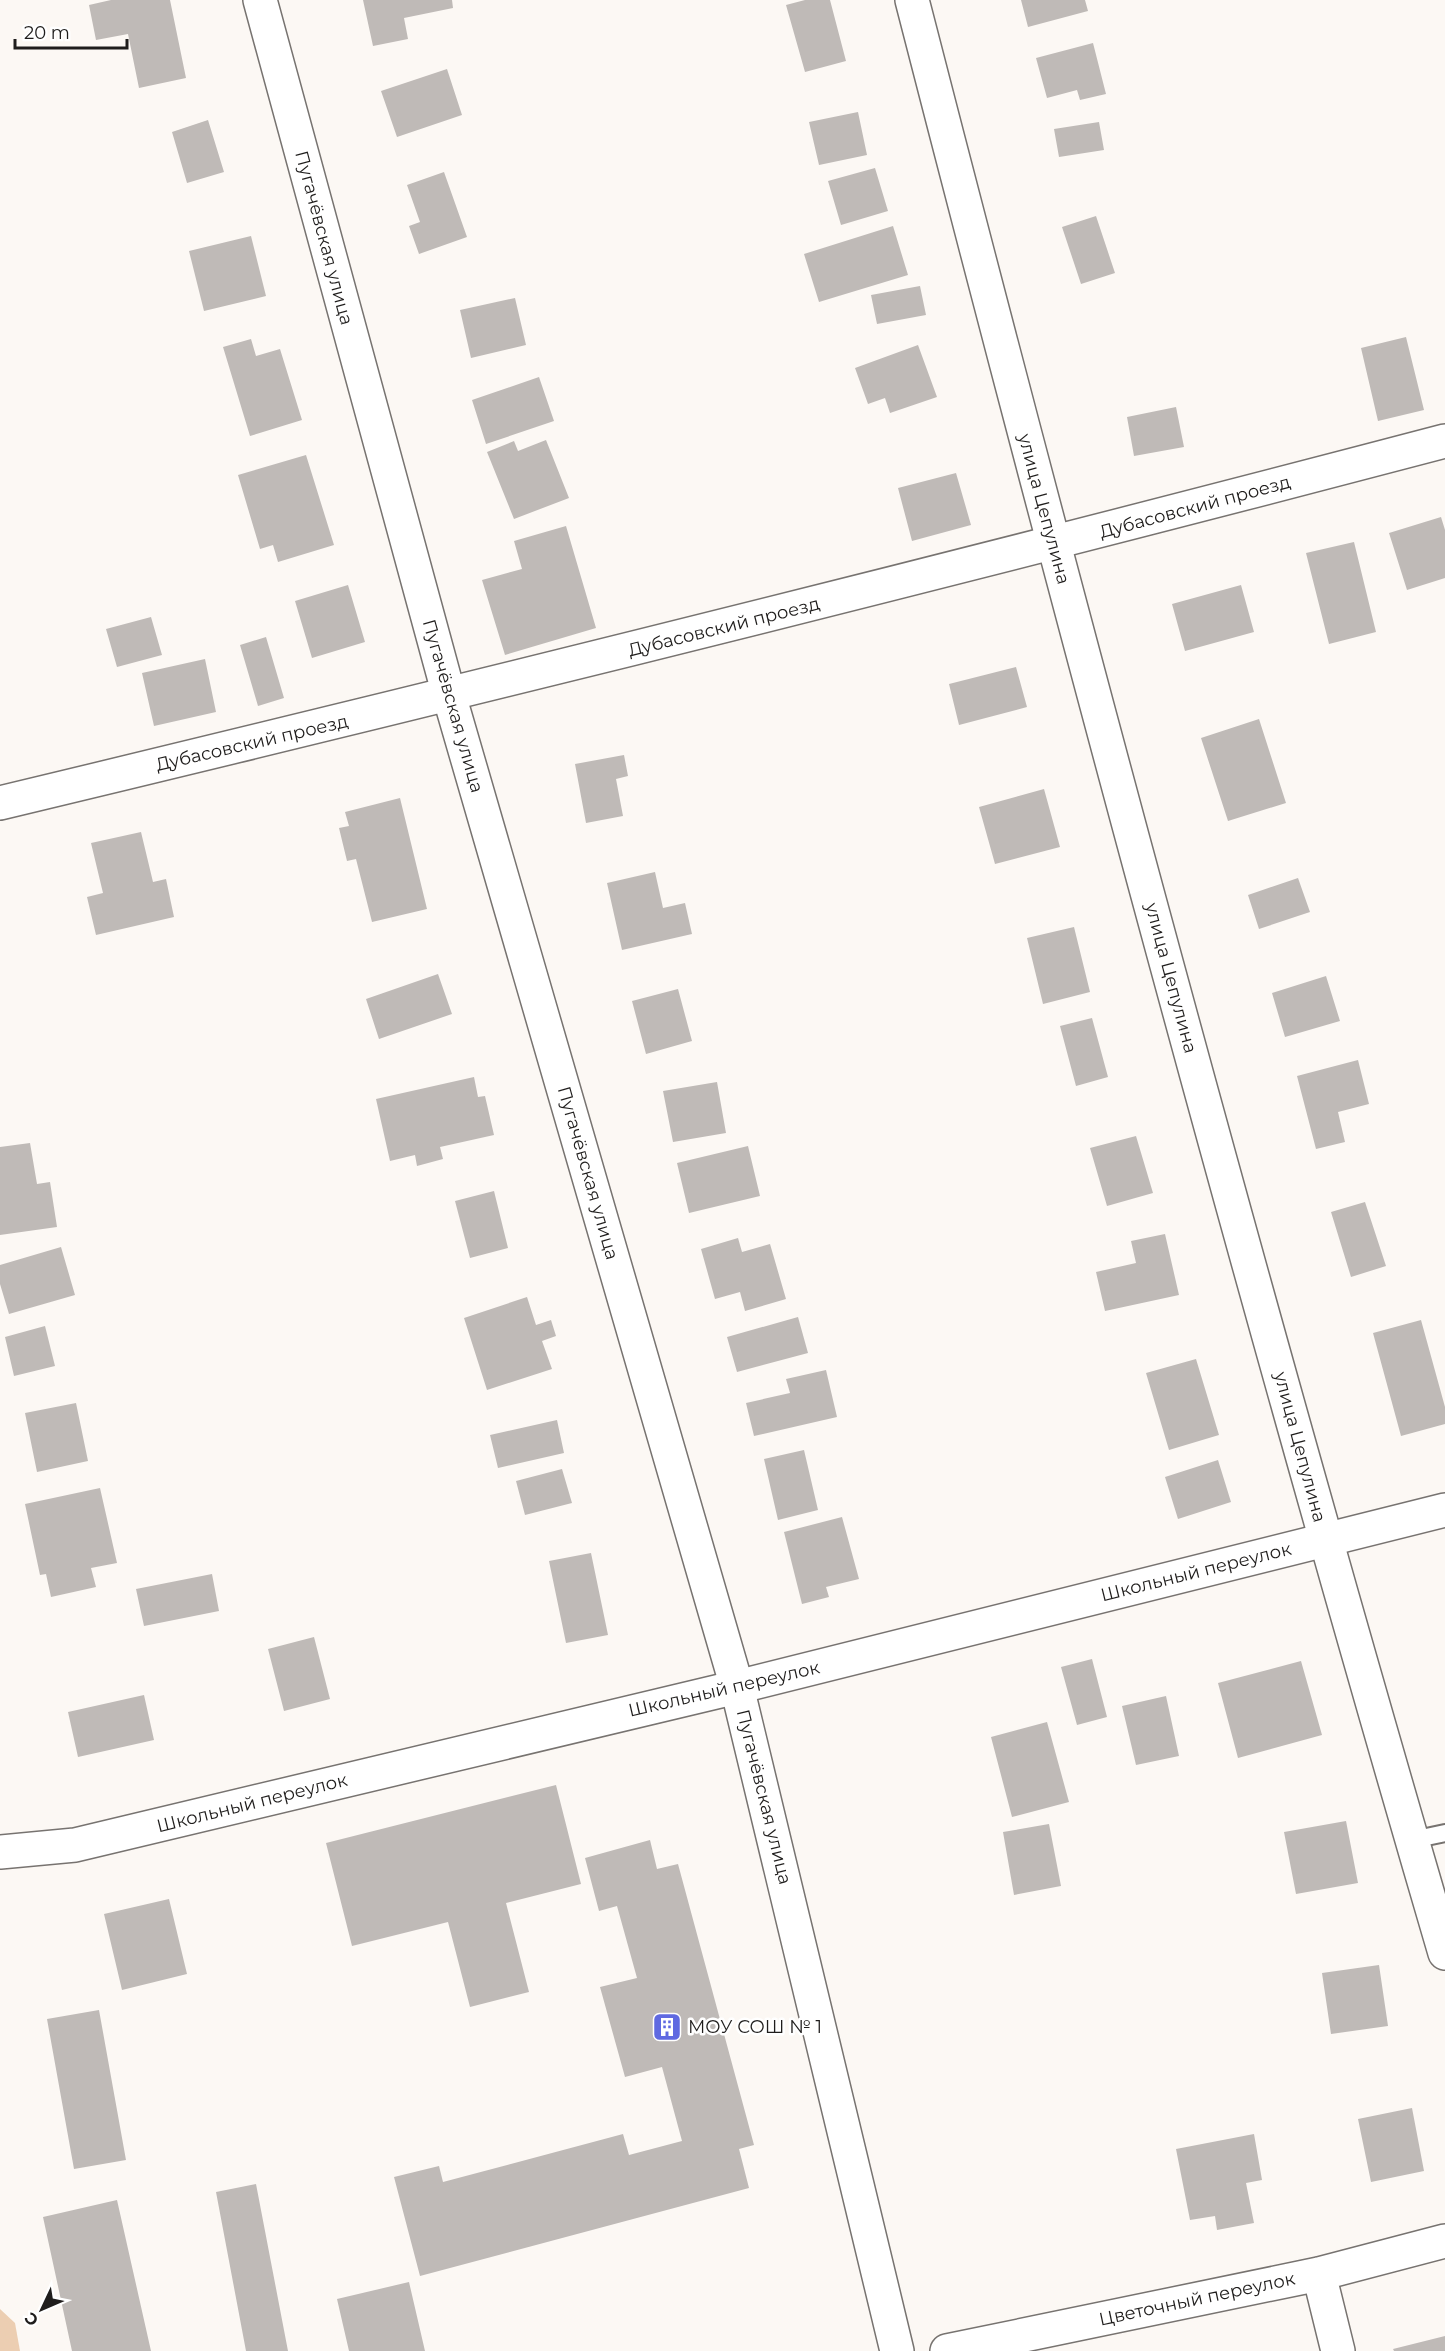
<svg xmlns="http://www.w3.org/2000/svg" width="1445" height="2351" font-family="Montserrat,sans-serif">
<rect width="100%" height="100%" fill="#fcf8f4"/>
<!-- green -->
<path fill="#ecceb2" d="M 0,2309 L 15,2323 L 20,2351 L 0,2351 Z"/>
<!-- building -->
<path fill="#bfbab7" d="M 111,0 L 170,0 L 186,78 L 139,88 L 128,34 L 96,40 L 89,5 Z
M 363,0 L 452,0 L 453,8 L 404,18 L 408,39 L 373,46 Z
M 805,0 L 830,0 L 846,61 L 805,72 L 786,5 Z
M 1021,0 L 1085,0 L 1088,11 L 1028,27 Z
M 1093,43 L 1106,94 L 1080,100 L 1077,90 L 1047,98 L 1036,58 Z
M 447,69 L 462,115 L 397,137 L 381,91 Z
M 858,112 L 867,155 L 819,165 L 809,122 Z
M 208,120 L 224,172 L 187,183 L 172,132 Z
M 1099,122 L 1104,150 L 1059,157 L 1054,129 Z
M 875,168 L 888,211 L 841,225 L 828,181 Z
M 444,172 L 467,237 L 419,254 L 409,226 L 420,222 L 407,185 Z
M 1096,216 L 1115,273 L 1081,284 L 1062,227 Z
M 893,226 L 908,275 L 819,302 L 804,254 Z
M 251,236 L 266,296 L 204,311 L 189,251 Z
M 920,286 L 926,315 L 877,324 L 871,295 Z
M 515,298 L 526,345 L 471,358 L 460,310 Z
M 1406,337 L 1424,410 L 1378,421 L 1361,348 Z
M 251,339 L 256,356 L 280,349 L 302,420 L 250,436 L 223,347 Z
M 918,345 L 937,397 L 890,413 L 885,398 L 868,404 L 855,368 Z
M 539,377 L 554,421 L 486,444 L 472,400 Z
M 1176,407 L 1184,447 L 1134,456 L 1127,417 Z
M 546,440 L 569,498 L 514,519 L 487,452 L 514,441 L 518,451 Z
M 306,455 L 334,545 L 278,562 L 273,545 L 260,549 L 238,475 Z
M 956,473 L 971,525 L 912,541 L 898,488 Z
M 1441,517 L 1445,530 L 1445,578 L 1407,590 L 1389,533 Z
M 566,526 L 596,628 L 505,655 L 482,580 L 522,569 L 514,541 Z
M 1354,542 L 1376,632 L 1329,644 L 1306,553 Z
M 348,585 L 365,642 L 312,658 L 295,601 Z
M 1241,585 L 1254,632 L 1185,651 L 1172,604 Z
M 151,617 L 162,655 L 117,667 L 106,629 Z
M 266,637 L 284,698 L 258,706 L 240,645 Z
M 205,659 L 216,712 L 154,726 L 142,673 Z
M 1016,667 L 1027,707 L 959,725 L 949,684 Z
M 1259,719 L 1286,803 L 1228,821 L 1201,738 Z
M 624,755 L 628,776 L 616,779 L 623,816 L 586,823 L 575,764 Z
M 1044,789 L 1060,847 L 995,864 L 979,807 Z
M 400,798 L 427,909 L 372,922 L 356,859 L 347,861 L 339,828 L 349,826 L 345,812 Z
M 141,832 L 153,882 L 166,879 L 174,917 L 96,935 L 87,897 L 103,893 L 91,843 Z
M 655,872 L 663,908 L 685,903 L 692,934 L 622,950 L 607,883 Z
M 1298,878 L 1310,912 L 1259,929 L 1248,895 Z
M 1074,927 L 1090,992 L 1043,1004 L 1027,938 Z
M 438,974 L 452,1014 L 379,1039 L 366,999 Z
M 1326,976 L 1340,1021 L 1285,1037 L 1272,993 Z
M 678,989 L 692,1041 L 646,1054 L 632,1001 Z
M 1092,1018 L 1108,1077 L 1076,1086 L 1060,1026 Z
M 1358,1060 L 1369,1104 L 1338,1112 L 1345,1142 L 1316,1149 L 1297,1076 Z
M 474,1077 L 478,1097 L 485,1096 L 494,1135 L 440,1147 L 443,1159 L 417,1166 L 415,1155 L 390,1161 L 376,1099 Z
M 717,1082 L 726,1133 L 673,1142 L 663,1091 Z
M 1136,1136 L 1153,1193 L 1107,1206 L 1090,1148 Z
M 30,1143 L 37,1184 L 50,1182 L 57,1227 L 0,1235 L 0,1147 Z
M 748,1146 L 760,1196 L 689,1213 L 677,1163 Z
M 494,1191 L 508,1248 L 470,1258 L 455,1201 Z
M 1365,1202 L 1386,1266 L 1351,1277 L 1331,1212 Z
M 1165,1234 L 1179,1295 L 1105,1311 L 1096,1272 L 1136,1263 L 1131,1241 Z
M 738,1238 L 742,1252 L 770,1244 L 786,1299 L 745,1311 L 740,1292 L 715,1299 L 701,1249 Z
M 61,1247 L 75,1295 L 9,1314 L 0,1284 L 0,1265 Z
M 527,1297 L 536,1325 L 551,1320 L 556,1336 L 542,1341 L 552,1369 L 487,1390 L 464,1318 Z
M 798,1317 L 808,1353 L 737,1372 L 727,1337 Z
M 1421,1320 L 1445,1407 L 1445,1424 L 1401,1436 L 1373,1333 Z
M 45,1326 L 55,1366 L 14,1376 L 5,1337 Z
M 1196,1359 L 1219,1435 L 1169,1450 L 1146,1373 Z
M 826,1370 L 837,1417 L 754,1436 L 746,1403 L 790,1393 L 786,1379 Z
M 76,1403 L 88,1461 L 37,1472 L 25,1413 Z
M 557,1420 L 564,1453 L 498,1468 L 490,1435 Z
M 804,1450 L 818,1510 L 778,1520 L 764,1459 Z
M 1218,1460 L 1231,1502 L 1178,1519 L 1165,1477 Z
M 562,1469 L 572,1503 L 525,1515 L 516,1481 Z
M 100,1488 L 117,1563 L 91,1568 L 96,1587 L 51,1597 L 46,1574 L 40,1575 L 25,1504 Z
M 842,1517 L 859,1579 L 826,1587 L 829,1597 L 802,1604 L 784,1532 Z
M 591,1553 L 608,1635 L 566,1643 L 549,1561 Z
M 212,1574 L 219,1611 L 144,1626 L 136,1589 Z
M 314,1637 L 330,1699 L 284,1711 L 268,1649 Z
M 1092,1659 L 1107,1717 L 1077,1725 L 1061,1667 Z
M 1301,1661 L 1322,1735 L 1238,1758 L 1218,1683 Z
M 144,1695 L 154,1740 L 78,1757 L 68,1712 Z
M 1166,1696 L 1179,1756 L 1136,1765 L 1122,1706 Z
M 1047,1722 L 1069,1802 L 1012,1817 L 991,1737 Z
M 556,1785 L 581,1884 L 506,1903 L 529,1992 L 470,2007 L 448,1922 L 352,1946 L 326,1843 Z
M 1346,1821 L 1358,1883 L 1296,1894 L 1284,1832 Z
M 1049,1824 L 1061,1886 L 1014,1895 L 1003,1832 Z
M 650,1840 L 657,1869 L 678,1864 L 754,2145 L 739,2149 L 749,2188 L 420,2276 L 394,2177 L 439,2166 L 443,2182 L 623,2134 L 629,2155 L 682,2141 L 662,2067 L 625,2077 L 600,1987 L 637,1978 L 617,1906 L 599,1911 L 585,1858 Z
M 169,1899 L 187,1974 L 122,1990 L 104,1914 Z
M 1379,1965 L 1388,2026 L 1331,2034 L 1322,1973 Z
M 99,2010 L 126,2160 L 74,2169 L 47,2019 Z
M 1412,2108 L 1424,2171 L 1371,2182 L 1358,2119 Z
M 1254,2134 L 1262,2180 L 1246,2183 L 1254,2223 L 1217,2230 L 1215,2216 L 1190,2220 L 1176,2149 Z
M 256,2184 L 288,2351 L 246,2351 L 216,2192 Z
M 117,2200 L 151,2351 L 72,2351 L 43,2217 Z
M 409,2282 L 425,2351 L 349,2351 L 337,2299 Z
M 1445,2336 L 1445,2351 L 1394,2351 L 1393,2349 Z"/>
<g fill="none" stroke-linecap="round" stroke-linejoin="round">
<!-- lane casing -->
<g stroke="#777370" stroke-width="20">
<path id="lane" d="M 1412,1840 L 1445,1833"/>
</g>
<!-- street casing -->
<g stroke="#777370" stroke-width="36">
<path id="street" d="M 260,0 L 449,695 L 737,1687 L 897,2351
M 912,0 C 1080,653 1255,1305 1445,1953
M 1319,2274 L 1338,2351
M 947,2351 L 1319,2274 L 1445,2241"/>
</g>
<!-- primary casing -->
<g stroke="#777370" stroke-width="36">
<path id="primary" d="M 0,803 C 483,687 965,567 1445,441
M 0,1852 L 75,1845 L 737,1687 L 1445,1510"/>
</g>
<!-- lane -->
<use href="#lane" stroke="#fff" stroke-width="16"/>
<!-- street -->
<use href="#street" stroke="#fff" stroke-width="33"/>
<!-- primary -->
<use href="#primary" stroke="#fff" stroke-width="33"/>
</g>
<!-- icons -->
<defs>
<g id="building-square" transform="scale(1.5)"><rect x="-9" y="-9" width="18" height="18" rx="4" fill="#5f69e1" stroke="#fff"/><path d="M-4-6H4V6H1V3H-1V6H-4ZM-2.5-4.3h1.7v1.8h-1.7ZM.8-4.3h1.7v1.8H.8ZM-2.5-1h1.7V.8h-1.7ZM.8-1h1.7V.8H.8Z" fill="#fff"/></g>
</defs>
<g fill-rule="evenodd">
<use href="#building-square" x="667" y="2027"/>
</g>
<g text-anchor="middle" stroke-width="5" stroke-linejoin="round" paint-order="stroke">
<!-- street labels -->
<g font-size="18" fill="#1f1d1c" stroke="#fff">
<text transform="translate(324 238) rotate(75)" y="6">Пугачёвская улица</text>
<text transform="translate(1195 507) rotate(-15)" y="6">Дубасовский проезд</text>
<text transform="translate(1044 509) rotate(75)" y="6">улица Цепулина</text>
<text transform="translate(724 627) rotate(-14)" y="6">Дубасовский проезд</text>
<text transform="translate(453 706) rotate(74)" y="6">Пугачёвская улица</text>
<text transform="translate(252 743) rotate(-13)" y="6">Дубасовский проезд</text>
<text transform="translate(1171 978) rotate(75)" y="6">улица Цепулина</text>
<text transform="translate(588 1173) rotate(74)" y="6">Пугачёвская улица</text>
<text transform="translate(1300 1447) rotate(75)" y="6">улица Цепулина</text>
<text transform="translate(1196 1572) rotate(-14)" y="6">Школьный переулок</text>
<text transform="translate(724 1689) rotate(-13)" y="6">Школьный переулок</text>
<text transform="translate(764 1797) rotate(76)" y="6">Пугачёвская улица</text>
<text transform="translate(252 1803) rotate(-14)" y="6">Школьный переулок</text>
<text transform="translate(1197 2299) rotate(-12)" y="6">Цветочный переулок</text>
</g>
<!-- poi labels -->
<g font-size="18" fill="#1f1d1c" stroke="#fff" text-anchor="start">
<text x="688" y="2033">МОУ СОШ № 1</text>
</g>
</g>
<!-- north arrow -->
<g transform="translate(42 2309) rotate(226)" stroke="#ffffff" stroke-width="4.5" paint-order="stroke">
<path d="M0-4.5L10 22L0 15L-10 22Z" fill="#1f1d1c"/>
<text y="-9" font-size="16" font-weight="bold" text-anchor="middle" fill="#1f1d1c">С</text>
</g>
<!-- scale -->
<path d="M15 39v9h112v-9" fill="none" stroke="#1f1d1c" stroke-width="3"/>
<text x="24" y="39" font-size="18" fill="#1f1d1c" stroke="#ffffff" stroke-width="4.5" paint-order="stroke">20 m</text>
</svg>
